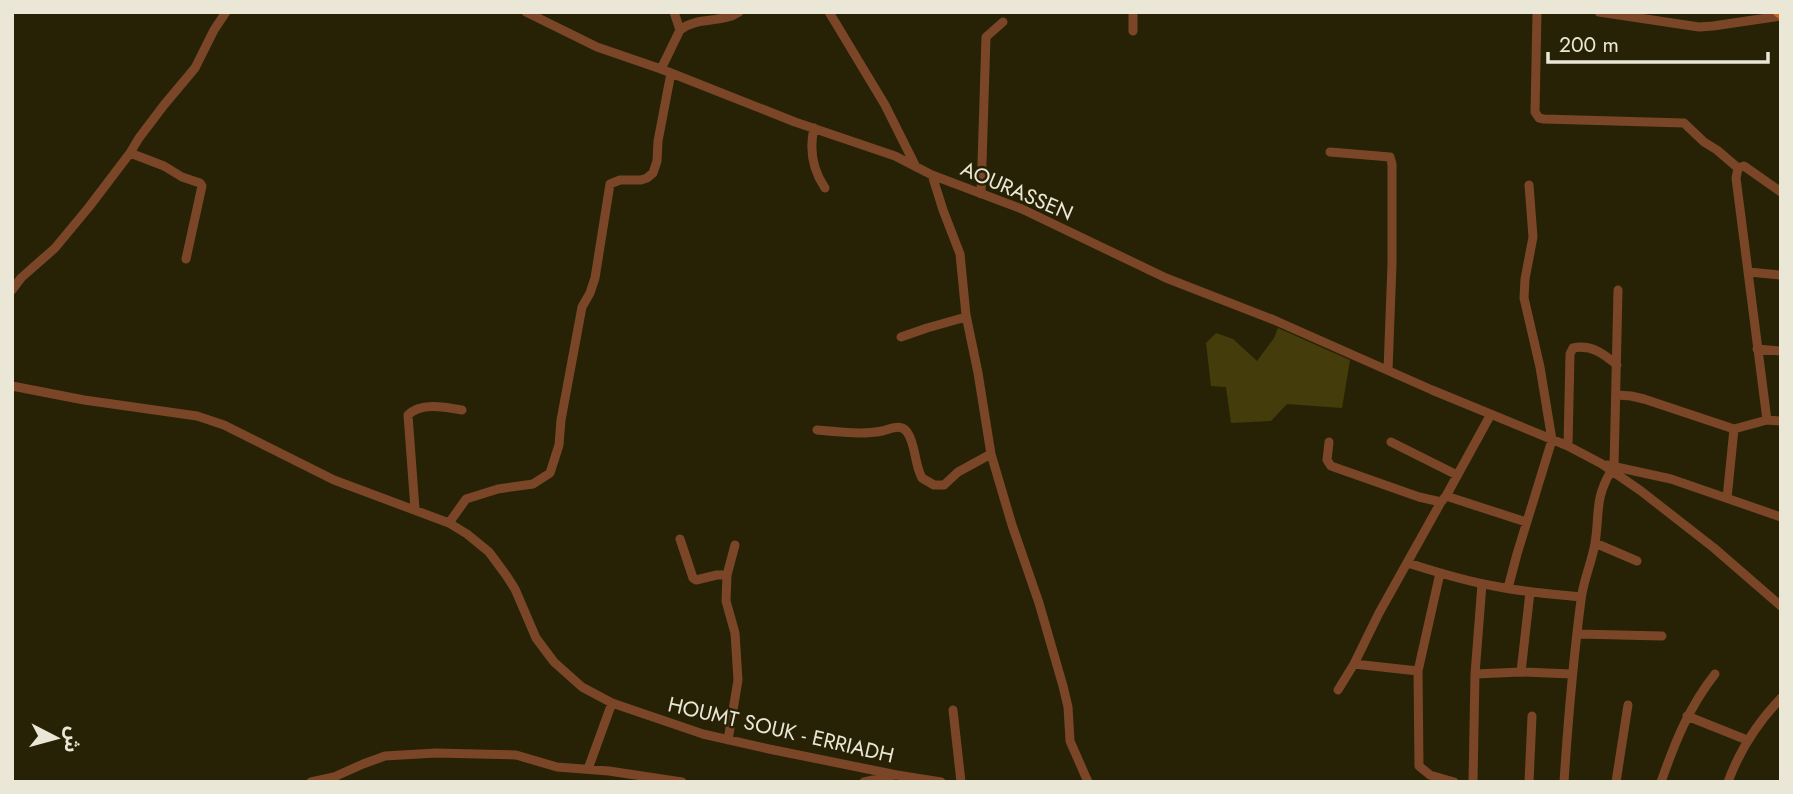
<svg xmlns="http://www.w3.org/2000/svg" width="1793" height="794" font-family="Jost,'Noto Sans Arabic',sans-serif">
<rect width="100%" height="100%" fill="#272205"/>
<!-- green -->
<path fill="#453c0c" d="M 1278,328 L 1350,360 L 1342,408 L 1287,404 L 1271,421 L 1231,423 L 1226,387 L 1211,386 L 1206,343 L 1216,333 L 1233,339 L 1257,361 L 1274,338 Z"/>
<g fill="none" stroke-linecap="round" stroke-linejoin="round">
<!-- minor -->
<path stroke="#7a4627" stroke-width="9" d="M 526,12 L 597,47 L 661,69 L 795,122 L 895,156 L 932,175 L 1022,209 L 1166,278 L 1274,320 L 1432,390 L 1568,446 L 1602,464 L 1641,491 L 1714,548 L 1781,606
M 674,12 L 680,30
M 829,12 L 885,105 L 916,167
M 1133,12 L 1133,31
M 1537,12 L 1535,112 L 1539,118 L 1544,119 L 1684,123 L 1704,142 L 1717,150 L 1738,168 L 1744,166 L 1781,192
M 1599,12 L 1699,27 L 1713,26 L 1781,16
M 661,69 L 680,30 C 697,16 722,24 739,12
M 814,128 C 809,150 812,169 825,188
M 1330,152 L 1390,157 L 1392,164 L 1392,264 L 1388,370
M 130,153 L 164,166 L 182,177 L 200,183 L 202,186 L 186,259
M 1738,168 L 1736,178 L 1767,420
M 932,175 L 943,210 L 960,254 L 966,315 L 978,373 L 991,454 L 1012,525 L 1039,603 L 1063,686 L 1068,707 L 1070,741 L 1088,782
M 981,194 L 986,37 L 1003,22
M 1749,272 L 1781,275
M 12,290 L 21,278 L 55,248 L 89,207 L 130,153 L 139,138 L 164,105 L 195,68 L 214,30 L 226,12
M 901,337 L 927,328 L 966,317
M 1757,349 L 1781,351
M 12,386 L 84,400 L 197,416 L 224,425 L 334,480 L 449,523 L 467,534 L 489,552 L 506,575 L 515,589 L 536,638 L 554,662 L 582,687 L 612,703 L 703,734 L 769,749 L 897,775 L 941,782
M 1617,395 L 1631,396 L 1644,399 L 1734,429 L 1767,420 L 1781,421
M 817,430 C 838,432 862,435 882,431 C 891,429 901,423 907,432 C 916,444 914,464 922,478 L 934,485 L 944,485 L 958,472 L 991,454
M 1329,442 L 1327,460 L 1331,466 L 1419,497 L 1441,502
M 1391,442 L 1457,475
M 1568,446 L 1570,354 L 1573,348 C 1591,344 1604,354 1617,365
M 1607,465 L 1671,479 L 1781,517
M 1614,467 L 1618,290
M 1446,496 L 1526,522
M 1727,498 L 1734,429
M 415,509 L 408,415 C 421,402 445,407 462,410
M 449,523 L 466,499 L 498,489 L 533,484 L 550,473 L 559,445 L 561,420 L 582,307 L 590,293 L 595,278 L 610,184 L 620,180 L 641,180 L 647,178 L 653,173 L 657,161 L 658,141 L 671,73
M 680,539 L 693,578 L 696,580 L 717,575 L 727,575
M 1595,543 L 1637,561
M 1408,563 C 1436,572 1465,581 1494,586 C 1523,592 1552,594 1581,597
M 1440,573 L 1418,671 L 1419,766 L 1430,775 L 1454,782
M 1508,588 L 1517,554 L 1552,440 L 1540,367 L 1524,298 L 1525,279 L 1533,237 L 1529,185
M 1578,634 L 1662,636
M 1354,664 L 1418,671
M 1521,672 L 1530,592
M 1475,674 L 1521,672 L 1572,674
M 1338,690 L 1354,664 L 1379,613 L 1441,502 L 1446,496 L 1491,414
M 953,710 L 961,782
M 1687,716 L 1747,740
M 728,740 L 738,680 L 735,633 L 726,601 L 727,575 L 735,545
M 588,769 L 612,703
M 311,782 L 334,777 L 363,764 L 385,756 L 436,753 L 516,755 L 557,767 L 609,771 L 682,782
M 864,782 L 892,776
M 1473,782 L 1475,674 L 1482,584
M 1529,782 L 1532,716
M 1564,782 C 1568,721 1573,661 1581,600 C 1583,581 1592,562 1595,543 C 1600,513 1594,500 1611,471
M 1616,782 L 1628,705
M 1661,782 C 1675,742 1689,707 1715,674
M 1728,782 C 1740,749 1757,723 1781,698"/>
<!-- major -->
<path stroke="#d16615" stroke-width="10" d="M 1778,12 L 1781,14"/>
</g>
<g text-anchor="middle" stroke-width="5" stroke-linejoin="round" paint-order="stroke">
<!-- street labels -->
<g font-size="21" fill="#eae7d6" stroke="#272205">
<text transform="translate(1017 191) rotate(23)" y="7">AOURASSEN</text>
<text transform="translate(781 730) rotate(13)" y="7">HOUMT SOUK - ERRIADH</text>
</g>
</g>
<!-- border -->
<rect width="1793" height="794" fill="none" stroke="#eae7d6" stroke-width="28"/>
<!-- north arrow -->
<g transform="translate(56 738) rotate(96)" stroke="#272205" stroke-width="5" paint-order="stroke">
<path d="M0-5L12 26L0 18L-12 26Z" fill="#eae7d6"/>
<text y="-10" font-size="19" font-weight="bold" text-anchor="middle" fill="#eae7d6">ش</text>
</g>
<!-- scale -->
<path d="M1548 52v10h220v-10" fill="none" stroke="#eae7d6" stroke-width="3.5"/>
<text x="1559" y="52" font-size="21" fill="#eae7d6" stroke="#272205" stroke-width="5" paint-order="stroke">200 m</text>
</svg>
